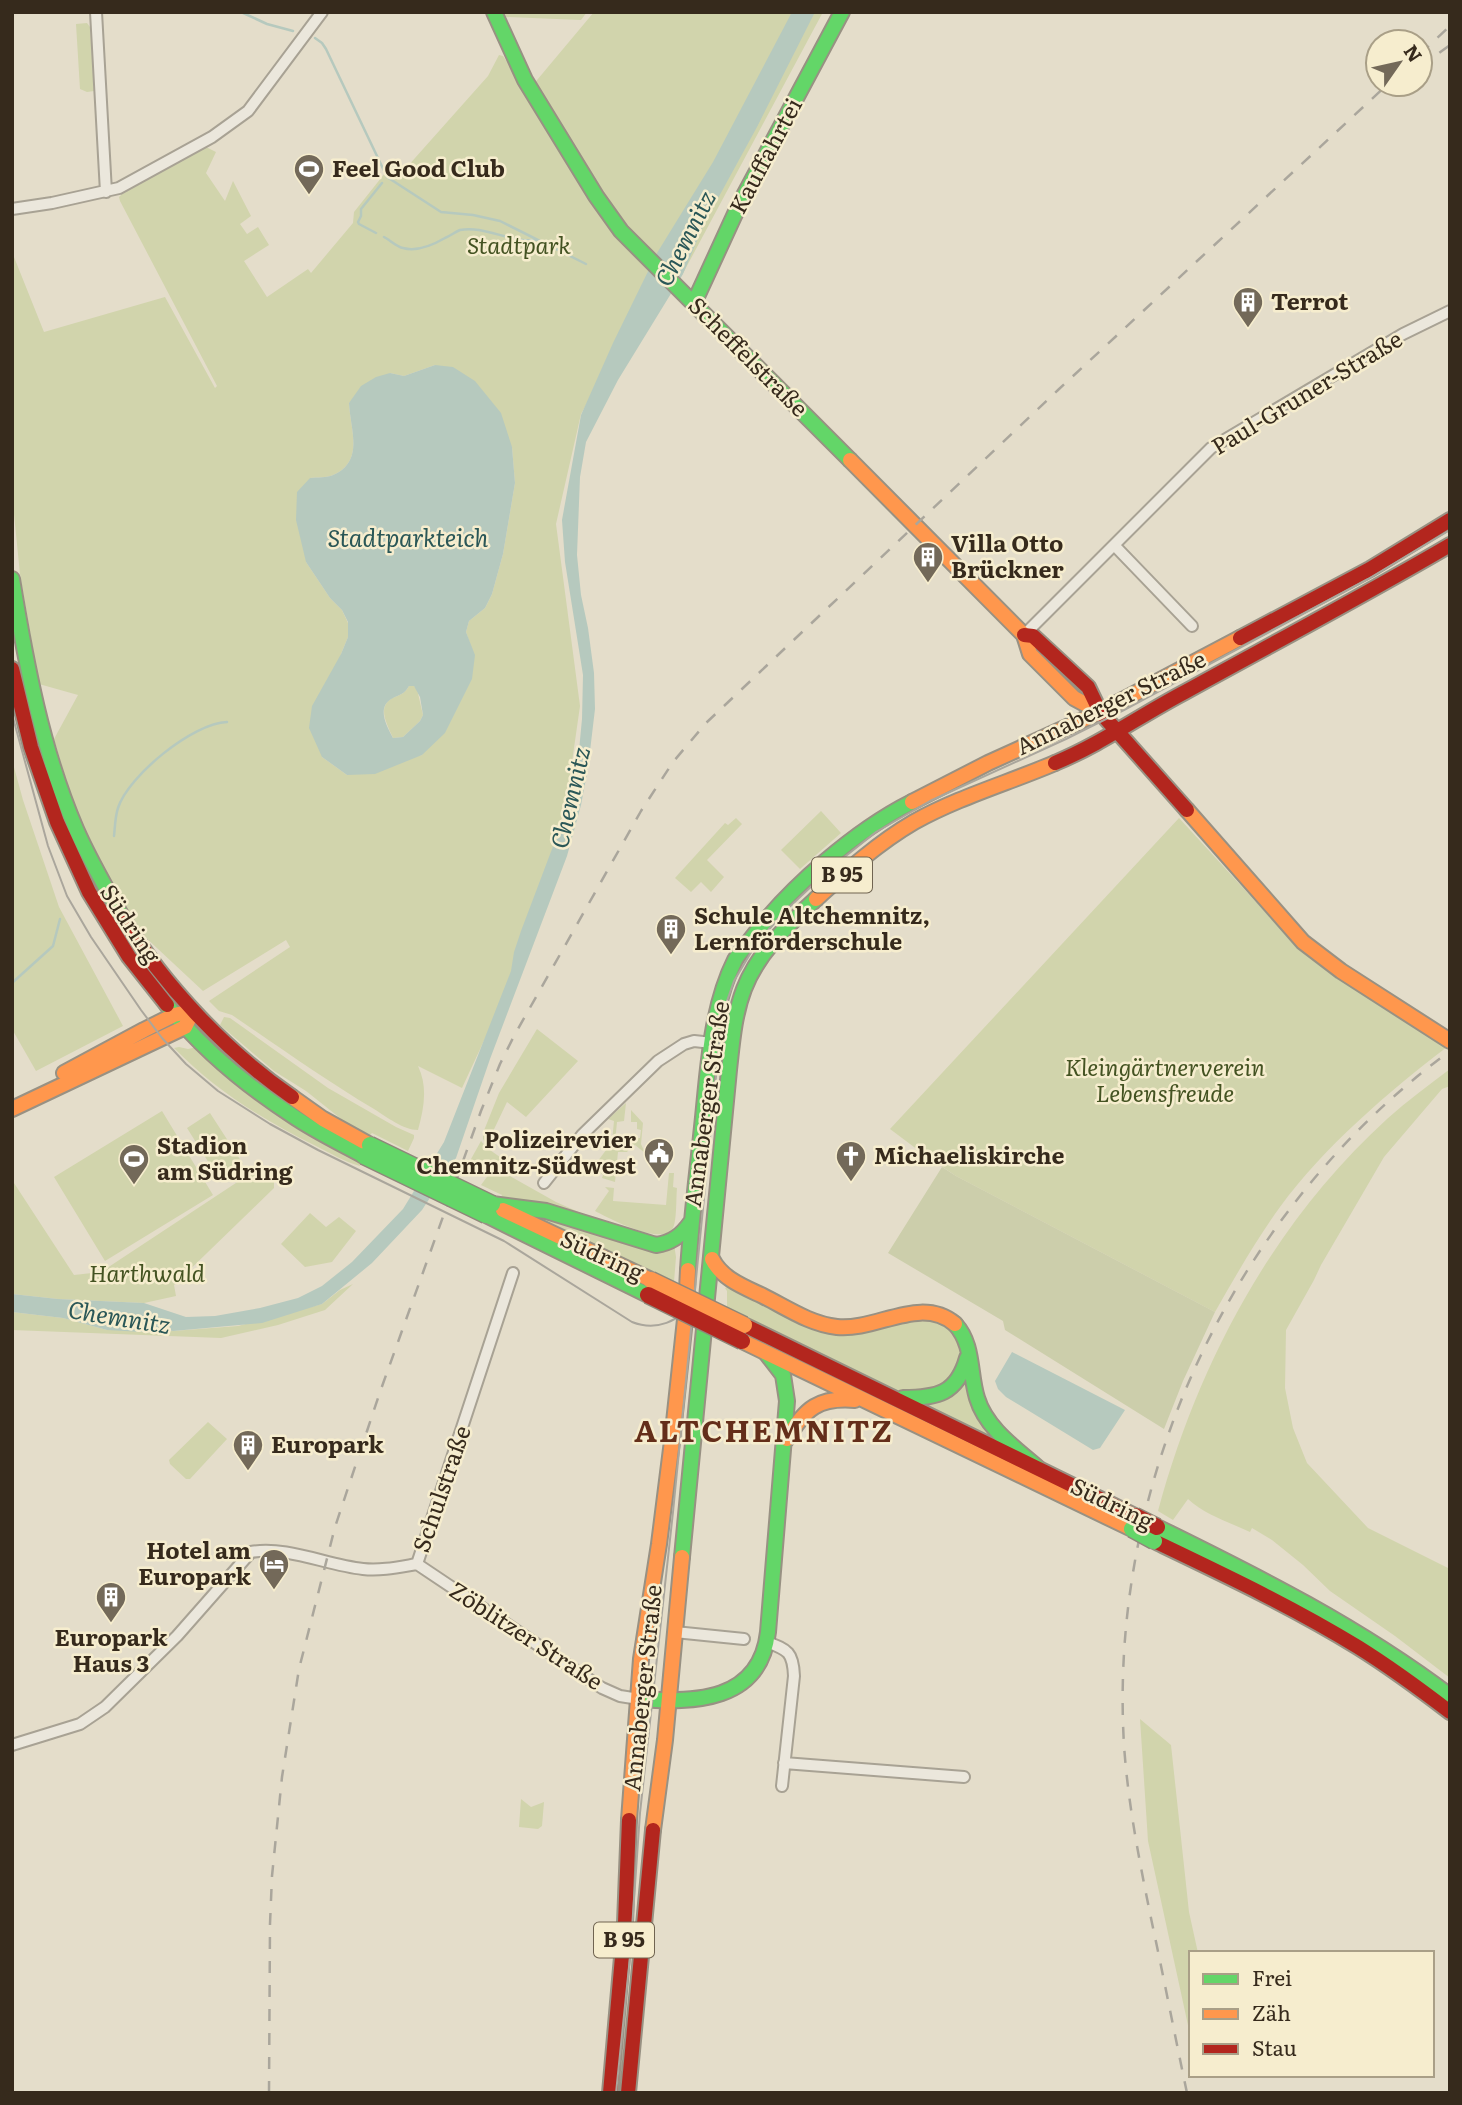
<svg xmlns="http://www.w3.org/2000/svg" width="1462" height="2105" font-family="Literata,serif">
<rect width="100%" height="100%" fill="#e4ddca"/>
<!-- green -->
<path fill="#d1d4ac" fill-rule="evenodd" d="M 504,12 L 587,12 L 581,20 L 506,17 Z
M 594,12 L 823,12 L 681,277 L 657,277 L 581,414 L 556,524 L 580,706 L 566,804 L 515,974 L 462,1088 L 418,1066 C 428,1087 424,1108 418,1130 C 403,1130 387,1117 374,1109 C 325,1080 279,1047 232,1015 L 219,1011 L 209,1001 L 290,947 L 286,940 L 203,991 L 143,935 L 114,890 L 74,806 L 54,739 L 78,695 L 39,684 L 20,574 L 12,494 L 12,252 L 44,332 L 165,297 L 215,388 L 217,386 L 120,201 L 119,197 L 122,194 L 198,150 L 206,147 L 216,152 L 206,173 L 225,201 L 233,181 L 251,216 L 240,224 L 247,234 L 258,227 L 269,245 L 244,261 L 267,297 L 308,269 L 311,273 L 353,223 L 354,212 L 389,168 L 399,176 L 488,76 L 499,55 L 503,56 L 527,92 ZM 435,365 L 512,447 L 515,483 L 503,554 L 492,594 L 485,608 L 469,621 L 466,632 L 474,655 L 422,755 L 347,775 L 322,757 L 341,654 L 348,637 L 348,623 L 342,610 L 330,598 L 306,562 L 310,478 C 317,477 327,478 333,475 C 365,461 350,429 349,403 L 390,373 L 404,376 Z
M 87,23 L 90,27 L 94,91 L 87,92 L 80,89 L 76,24 Z
M 409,686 L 414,686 L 417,689 L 423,715 L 420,721 L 403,737 L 393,738 C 386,722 376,705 395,697 C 402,694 405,693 409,686 Z
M 12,760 L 23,800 L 59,907 L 123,1026 L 36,1071 L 12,1029 Z
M 821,811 L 841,833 L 800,869 L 781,850 Z
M 736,818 L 742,824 L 707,860 L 724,877 L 711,892 L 701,882 L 691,892 L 675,878 L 725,823 L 728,825 Z
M 1179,818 L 1298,948 L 1447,1047 C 1388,1092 1324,1147 1280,1207 C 1256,1240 1235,1277 1215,1312 L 956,1176 L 926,1156 L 890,1129 Z
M 224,1017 L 230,1018 L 328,1088 L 396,1127 L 414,1135 L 414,1138 L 408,1151 L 372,1133 L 370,1135 L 345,1122 L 306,1091 L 274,1071 L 220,1025 Z
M 537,1029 L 578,1061 L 526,1117 L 507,1102 L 487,1144 L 483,1139 L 483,1133 L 499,1093 Z
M 179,1047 L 188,1049 L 197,1047 L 362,1160 L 360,1166 C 345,1162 330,1153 316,1146 C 263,1120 215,1090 174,1048 Z
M 1450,1069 L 1450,1086 L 1442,1089 L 1384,1157 L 1321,1265 L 1314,1280 L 1286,1330 L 1285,1388 L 1293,1428 L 1307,1463 L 1368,1528 L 1450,1569 L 1450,1678 L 1395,1636 L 1330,1591 L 1303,1565 L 1272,1540 L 1252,1528 L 1250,1532 C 1229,1522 1205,1515 1188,1499 L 1173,1520 L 1158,1511 C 1198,1363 1273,1223 1387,1119 C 1407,1101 1429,1085 1450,1069 Z
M 626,1103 L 624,1121 L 617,1122 L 615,1142 L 635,1143 L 636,1138 L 640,1138 L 641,1130 L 637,1129 L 637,1122 L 631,1122 L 631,1110 L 643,1123 L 641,1144 L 645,1153 L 635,1145 L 631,1147 L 627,1152 L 618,1152 L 615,1182 L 602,1178 L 603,1175 L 599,1172 L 596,1175 L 589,1173 L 612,1142 L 614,1121 L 608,1119 Z
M 162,1111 L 213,1195 L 105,1261 L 54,1177 Z
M 210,1113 L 243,1164 L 219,1179 L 187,1128 Z
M 481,1141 L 487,1148 L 527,1176 L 497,1164 L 490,1165 L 479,1172 L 466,1168 Z
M 492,1170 L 499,1170 L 556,1202 L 606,1224 L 501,1198 L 502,1195 L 481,1185 Z
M 261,1172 L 274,1177 L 274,1188 L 174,1285 L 176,1296 L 144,1303 L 58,1299 L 12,1294 L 12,1184 L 14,1183 L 74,1275 L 101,1272 L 245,1177 Z
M 669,1173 L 674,1173 L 673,1187 L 677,1188 C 676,1198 677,1220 673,1228 C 662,1247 609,1218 595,1211 L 609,1191 L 605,1187 L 614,1188 L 613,1201 L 666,1205 Z
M 310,1213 L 326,1227 L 339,1217 L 356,1231 L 332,1262 L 305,1267 L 281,1244 Z
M 544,1219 L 674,1244 L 676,1257 L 674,1282 L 543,1221 Z
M 353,1284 L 325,1310 L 278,1325 L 221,1338 L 12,1330 L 12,1312 L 63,1318 L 107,1330 L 164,1329 L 173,1331 L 238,1326 L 322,1304 L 340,1290 Z
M 732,1285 L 825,1325 L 916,1312 L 955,1323 L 977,1401 L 1038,1468 L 727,1309 L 727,1291 L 725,1288 Z
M 208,1422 L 227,1439 L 190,1479 L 186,1479 L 170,1464 L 169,1460 Z
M 1140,1719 L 1171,1745 L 1189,1912 L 1198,1953 L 1191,1953 L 1191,2039 L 1148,1841 Z
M 521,1799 L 531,1807 L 544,1802 L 542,1826 L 538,1829 L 519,1827 Z"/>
<!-- cemetery -->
<path fill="#ccceab" d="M 942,1167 L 956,1176 L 1215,1312 L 1183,1381 L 1164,1429 L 1005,1330 L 1003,1321 L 888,1253 Z"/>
<!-- water -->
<path fill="#b6c9be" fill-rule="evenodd" d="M 792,12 L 815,12 L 757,127 L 705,222 L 683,274 L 618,380 L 586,442 L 580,477 L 577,555 L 581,595 L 588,628 L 594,673 L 595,709 L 588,768 L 581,805 L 567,856 L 490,1059 L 456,1158 L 422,1210 L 372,1263 L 322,1304 L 262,1323 L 173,1331 L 164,1329 L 160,1333 L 107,1330 L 63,1318 L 12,1312 L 12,1294 L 58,1299 L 144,1303 L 186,1317 L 215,1316 L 260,1308 L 298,1298 L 322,1286 L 352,1262 L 403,1209 L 444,1142 L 511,971 L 514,952 L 521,931 L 566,812 L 578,761 L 582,719 L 583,675 L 565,562 L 562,520 L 581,415 L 613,343 L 657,253 L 713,162 Z
M 435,365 L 453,367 L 475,381 L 501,413 L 512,447 L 515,483 L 503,554 L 492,594 L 485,608 L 469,621 L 466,632 L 475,655 L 472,679 L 445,733 L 422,755 L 375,774 L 347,775 L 322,757 L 309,728 L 312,706 L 341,654 L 348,637 L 348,622 L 342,610 L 330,598 L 306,562 L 296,520 L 297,492 L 310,478 C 317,477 327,478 333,475 C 365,461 350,429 349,403 L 361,386 L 376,377 L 390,373 L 404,376 ZM 409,686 L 414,686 L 420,697 L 423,715 L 420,721 L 403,737 L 393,738 C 385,723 376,705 395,697 C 402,694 405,693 409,686 Z
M 1012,1352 L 1125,1410 L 1100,1448 L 1093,1450 L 1006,1397 L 998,1389 L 995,1381 Z"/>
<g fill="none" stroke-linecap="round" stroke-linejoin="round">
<!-- stream -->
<path stroke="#b6c9be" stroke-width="2.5" d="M 241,12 L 267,24 L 293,31
M 315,38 L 322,43 L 326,49 L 387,177 L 441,212 L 473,215 L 500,221 L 586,264
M 376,233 L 359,224 L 358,222 L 361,216 L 361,209 L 382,183
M 384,237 C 390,240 397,247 403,248 C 417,252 433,245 445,238 C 450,236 455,232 460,230 C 484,225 510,243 536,240
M 114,836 C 115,827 115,817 118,808 C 128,776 193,723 227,722
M 12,983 L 53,946 L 60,919"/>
<!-- street casing -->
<g stroke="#a8a294" stroke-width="14">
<path id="street" d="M 96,12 L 106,192
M 12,209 L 52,203 L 119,188 L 212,137 L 248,111 L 322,12
M 1114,545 L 1192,626
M 1024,635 L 1211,448 L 1403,334 L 1450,311
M 544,1183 L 582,1135 L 658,1061 L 684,1044 L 694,1041 L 712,1043
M 417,1564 L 513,1273
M 417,1564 L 602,1688 L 620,1696 L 639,1699
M 675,1632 L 744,1639
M 767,1642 C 788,1650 793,1652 794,1676 L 782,1786
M 12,1745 L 80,1724 L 105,1707 L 177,1636 L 251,1552 C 288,1546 326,1565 363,1569 C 381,1571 399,1567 417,1564
M 784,1763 L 964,1777"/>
</g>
<!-- fast casing -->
<g stroke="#989183" stroke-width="18">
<path id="fast" d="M 494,12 L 525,80 L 596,196 L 621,231 L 850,460
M 694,303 L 740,203 L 842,12
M 12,579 C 26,664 42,750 76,829 C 90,861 107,890 124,920
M 167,1005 C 201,1048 247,1086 293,1116 C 315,1131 340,1143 364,1156
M 492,1204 L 546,1211 L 656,1245 C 672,1243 682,1235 691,1222
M 486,1215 L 648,1295
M 688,1270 C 691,1222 697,1175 702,1127 C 708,1072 710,1010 735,960 C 739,953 746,946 751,939 C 789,888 856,830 912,802
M 955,1324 C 974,1345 969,1372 977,1398 C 986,1428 1015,1448 1038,1468
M 903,1398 C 937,1398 957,1394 967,1358
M 1157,1527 C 1259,1577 1359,1627 1450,1696
M 682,1557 L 729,1070 C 732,1043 734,1015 744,989 C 758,952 788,925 816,899
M 639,1699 C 694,1703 760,1702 768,1632 L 787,1401 L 783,1375 L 766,1353"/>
</g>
<!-- slow casing -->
<g stroke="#989183" stroke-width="18">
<path id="slow" d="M 850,460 L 1024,635 L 1030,654 L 1074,698 L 1100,712
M 912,802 L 988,763 L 1100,712 L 1240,638
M 1187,810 L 1303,942 L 1341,971 L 1450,1041
M 816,899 C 847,871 878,843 914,822 C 959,797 1008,783 1055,763
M 64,1073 L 144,1030 L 174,1015 L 183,1013
M 292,1097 L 323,1119 L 370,1145
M 12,1109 L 185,1027 L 190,1017
M 503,1210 L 651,1280
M 712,1259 C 722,1279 744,1287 763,1296 C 787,1308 810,1324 837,1327 C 877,1331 920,1295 955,1324
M 742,1341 L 1132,1529
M 787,1439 C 805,1408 819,1397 855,1400
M 629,1820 L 641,1659 L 659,1544 L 672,1441 L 686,1310 L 688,1270
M 653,1830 L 665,1740 L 682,1557"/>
</g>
<!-- jam casing -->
<g stroke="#989183" stroke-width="18">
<path id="jam" d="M 1024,635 L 1033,636 L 1088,687 L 1100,712 L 1187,810
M 1240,638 L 1370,569 L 1450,520
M 12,669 L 31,747 L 57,822 L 89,892 L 129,957 L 167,1005
M 1055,763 C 1101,744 1141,715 1185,692 C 1274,643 1363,596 1450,545
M 124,920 C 164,986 228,1053 292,1097
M 744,1325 L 1135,1516
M 1154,1541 C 1223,1574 1293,1607 1358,1647 C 1390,1667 1420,1689 1450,1712
M 610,2093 L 625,1923 L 629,1820
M 628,2093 L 653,1830"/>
</g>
<!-- street -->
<use href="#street" stroke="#ebe7dc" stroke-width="10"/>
<!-- fast -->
<use href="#fast" stroke="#63d668" stroke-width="14"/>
<!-- slow -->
<use href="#slow" stroke="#ff974d" stroke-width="14"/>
<!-- jam -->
<use href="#jam" stroke="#b3261e" stroke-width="14"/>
<!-- tram -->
<path stroke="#aaa69c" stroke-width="2" d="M 12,714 L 48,846 L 67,896 L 91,937 L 141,1010 L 162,1038 L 186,1064 L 218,1091 L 270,1124 L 318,1150 L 504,1241 L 632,1322 C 655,1331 681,1323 692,1299
M 616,2093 L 630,1957 L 640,1813 L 673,1512 L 720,1036 L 727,1001 L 734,981 L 756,944 L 783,913 L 832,867 L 876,832 L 930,801 L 1066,739 L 1124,710 L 1368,579 L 1450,530"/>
<!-- rail -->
<path stroke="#aaa69c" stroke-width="2.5" stroke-dasharray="12 12" stroke-linecap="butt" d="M 1420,54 L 1450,26
M 1420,67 L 1450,45
M 269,2093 L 270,1924 L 272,1876 L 282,1777 L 299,1669 L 335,1527 L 380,1392 L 481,1111 L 500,1064 L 514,1036 L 641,811 L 673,762 L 706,723 L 1058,390 L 1388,84
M 1187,2093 C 1175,2036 1164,1979 1152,1923 C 1140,1864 1128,1805 1124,1745 C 1108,1477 1234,1210 1450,1051"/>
<!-- fast-bridge casing -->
<g stroke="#8e877a" stroke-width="19" stroke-linecap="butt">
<path id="fast-bridge" d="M 370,1145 L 492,1204
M 364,1156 L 486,1215
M 1132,1529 L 1154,1541"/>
</g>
<!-- slow-bridge casing -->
<g stroke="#8e877a" stroke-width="19" stroke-linecap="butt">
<path id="slow-bridge" d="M 651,1280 L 744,1325"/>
</g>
<!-- jam-bridge casing -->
<g stroke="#8e877a" stroke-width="19" stroke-linecap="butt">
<path id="jam-bridge" d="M 648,1295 L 742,1341
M 1135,1516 L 1157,1527"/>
</g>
<!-- fast-bridge -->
<use href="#fast-bridge" stroke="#63d668" stroke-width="16"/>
<!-- slow-bridge -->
<use href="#slow-bridge" stroke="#ff974d" stroke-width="16"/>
<!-- jam-bridge -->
<use href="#jam-bridge" stroke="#b3261e" stroke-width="16"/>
</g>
<!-- icons -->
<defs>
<g id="stadium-pin" transform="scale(1.575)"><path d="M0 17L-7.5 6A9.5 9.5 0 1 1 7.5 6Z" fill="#736959" stroke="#f6edce"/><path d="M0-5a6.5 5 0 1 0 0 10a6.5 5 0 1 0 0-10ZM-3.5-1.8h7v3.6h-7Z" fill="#fff"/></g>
<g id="building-pin" transform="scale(1.575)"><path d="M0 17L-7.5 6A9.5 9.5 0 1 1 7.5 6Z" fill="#736959" stroke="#f6edce"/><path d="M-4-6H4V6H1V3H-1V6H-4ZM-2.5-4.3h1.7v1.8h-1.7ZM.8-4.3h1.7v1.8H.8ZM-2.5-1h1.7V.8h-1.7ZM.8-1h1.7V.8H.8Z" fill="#fff"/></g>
<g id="civic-pin" transform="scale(1.575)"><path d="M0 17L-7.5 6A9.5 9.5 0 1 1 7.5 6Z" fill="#736959" stroke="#f6edce"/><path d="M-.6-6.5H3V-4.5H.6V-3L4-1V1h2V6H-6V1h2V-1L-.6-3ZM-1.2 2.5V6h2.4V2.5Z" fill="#fff"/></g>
<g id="church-pin" transform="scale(1.575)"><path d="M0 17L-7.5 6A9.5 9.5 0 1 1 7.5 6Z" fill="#736959" stroke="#f6edce"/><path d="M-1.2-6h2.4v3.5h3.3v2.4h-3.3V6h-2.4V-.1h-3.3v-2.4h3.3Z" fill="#fff"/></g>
<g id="hotel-pin" transform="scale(1.575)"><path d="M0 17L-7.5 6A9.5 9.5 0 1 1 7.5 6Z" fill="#736959" stroke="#f6edce"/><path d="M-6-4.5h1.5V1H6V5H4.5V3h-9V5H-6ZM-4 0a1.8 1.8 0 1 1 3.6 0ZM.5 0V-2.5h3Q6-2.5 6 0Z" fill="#fff"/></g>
</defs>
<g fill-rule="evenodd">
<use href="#stadium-pin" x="309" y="169"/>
<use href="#building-pin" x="1248" y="302"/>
<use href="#building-pin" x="928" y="557"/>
<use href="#building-pin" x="671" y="929"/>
<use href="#civic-pin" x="659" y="1153"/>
<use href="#church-pin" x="851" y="1156"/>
<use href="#stadium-pin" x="134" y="1159"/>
<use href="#building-pin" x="248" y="1445"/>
<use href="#hotel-pin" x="274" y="1564"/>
<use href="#building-pin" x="111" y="1597"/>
</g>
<g text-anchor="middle" stroke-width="5" stroke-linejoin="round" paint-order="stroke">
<!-- shield labels -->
<g fill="#f6edce" stroke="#706451" stroke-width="2">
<rect x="812" y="857.5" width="60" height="35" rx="5"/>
<rect x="594" y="1922.5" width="60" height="35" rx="5"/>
</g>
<g font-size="21" font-weight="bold" fill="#362a1c">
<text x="842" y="882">B 95</text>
<text x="624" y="1947">B 95</text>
</g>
<!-- street labels -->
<g font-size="23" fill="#362a1c" stroke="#f6edce">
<text transform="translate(766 156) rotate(-62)" y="8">Kauffahrtei</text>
<text transform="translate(748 357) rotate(45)" y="8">Scheffelstraße</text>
<text transform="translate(1307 393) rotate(-31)" y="8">Paul-Gruner-Straße</text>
<text transform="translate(1111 703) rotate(-26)" y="8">Annaberger Straße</text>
<text transform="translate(130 924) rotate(57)" y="8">Südring</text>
<text transform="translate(707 1104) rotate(-82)" y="8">Annaberger Straße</text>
<text transform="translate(602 1256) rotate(25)" y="8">Südring</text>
<text transform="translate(442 1489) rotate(-71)" y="8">Schulstraße</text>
<text transform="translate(1112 1504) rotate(26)" y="8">Südring</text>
<text transform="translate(526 1636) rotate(33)" y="8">Zöblitzer Straße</text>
<text transform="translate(643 1688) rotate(-84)" y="8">Annaberger Straße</text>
</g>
<!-- poi labels -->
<g font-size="23" font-weight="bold" fill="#362a1c" stroke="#f6edce" text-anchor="start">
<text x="332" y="177">Feel Good Club</text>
<text x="1271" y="310">Terrot</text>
<text x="951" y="552">Villa Otto<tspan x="951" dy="26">Brückner</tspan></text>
<text x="694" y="924">Schule Altchemnitz,<tspan x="694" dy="26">Lernförderschule</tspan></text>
<text x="636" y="1148" text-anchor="end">Polizeirevier<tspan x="636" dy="26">Chemnitz-Südwest</tspan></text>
<text x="157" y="1154">Stadion<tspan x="157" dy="26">am Südring</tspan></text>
<text x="874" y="1164">Michaeliskirche</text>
<text x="271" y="1453">Europark</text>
<text x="251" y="1559" text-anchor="end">Hotel am<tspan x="251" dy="26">Europark</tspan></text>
<text x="111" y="1646" text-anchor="middle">Europark<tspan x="111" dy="26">Haus 3</tspan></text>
</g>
<!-- park labels -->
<g font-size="23" font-style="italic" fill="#445322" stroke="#f6edce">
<text x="519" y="254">Stadtpark</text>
<text x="1165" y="1076">Kleingärtnerverein<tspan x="1165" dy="26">Lebensfreude</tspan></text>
<text x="147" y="1282">Harthwald</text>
</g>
<!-- water labels -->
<g font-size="24" font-style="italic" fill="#2a5757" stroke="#f6edce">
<text transform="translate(686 239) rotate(-63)" y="8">Chemnitz</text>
<text x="408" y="547">Stadtparkteich</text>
<text transform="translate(571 798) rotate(-77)" y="8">Chemnitz</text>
<text transform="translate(119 1318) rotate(9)" y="8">Chemnitz</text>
</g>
<!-- district labels -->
<g font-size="30" font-weight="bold" letter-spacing="2" fill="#642e1a" stroke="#f6edce">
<text x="764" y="1442">ALTCHEMNITZ</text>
</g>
</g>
<!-- border -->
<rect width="1462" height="2105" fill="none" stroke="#362a1c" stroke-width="28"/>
<!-- legend -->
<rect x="1189" y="1951" width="245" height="126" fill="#f6edce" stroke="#a99f87" stroke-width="2"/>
<rect x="1203" y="1974" width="35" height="10" fill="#63d668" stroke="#a99f87" stroke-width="2"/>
<text x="1252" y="1986" font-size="21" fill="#362a1c">Frei</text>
<rect x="1203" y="2009" width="35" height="10" fill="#ff974d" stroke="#a99f87" stroke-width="2"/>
<text x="1252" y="2021" font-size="21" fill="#362a1c">Zäh</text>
<rect x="1203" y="2044" width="35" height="10" fill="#b3261e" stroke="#a99f87" stroke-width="2"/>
<text x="1252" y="2056" font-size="21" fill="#362a1c">Stau</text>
<!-- north arrow -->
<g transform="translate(1399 63) rotate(56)"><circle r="33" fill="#f6edce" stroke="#a99f87" stroke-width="2"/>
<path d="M0-5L12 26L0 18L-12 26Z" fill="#736959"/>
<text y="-10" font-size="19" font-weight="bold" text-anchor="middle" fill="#362a1c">N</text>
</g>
</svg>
